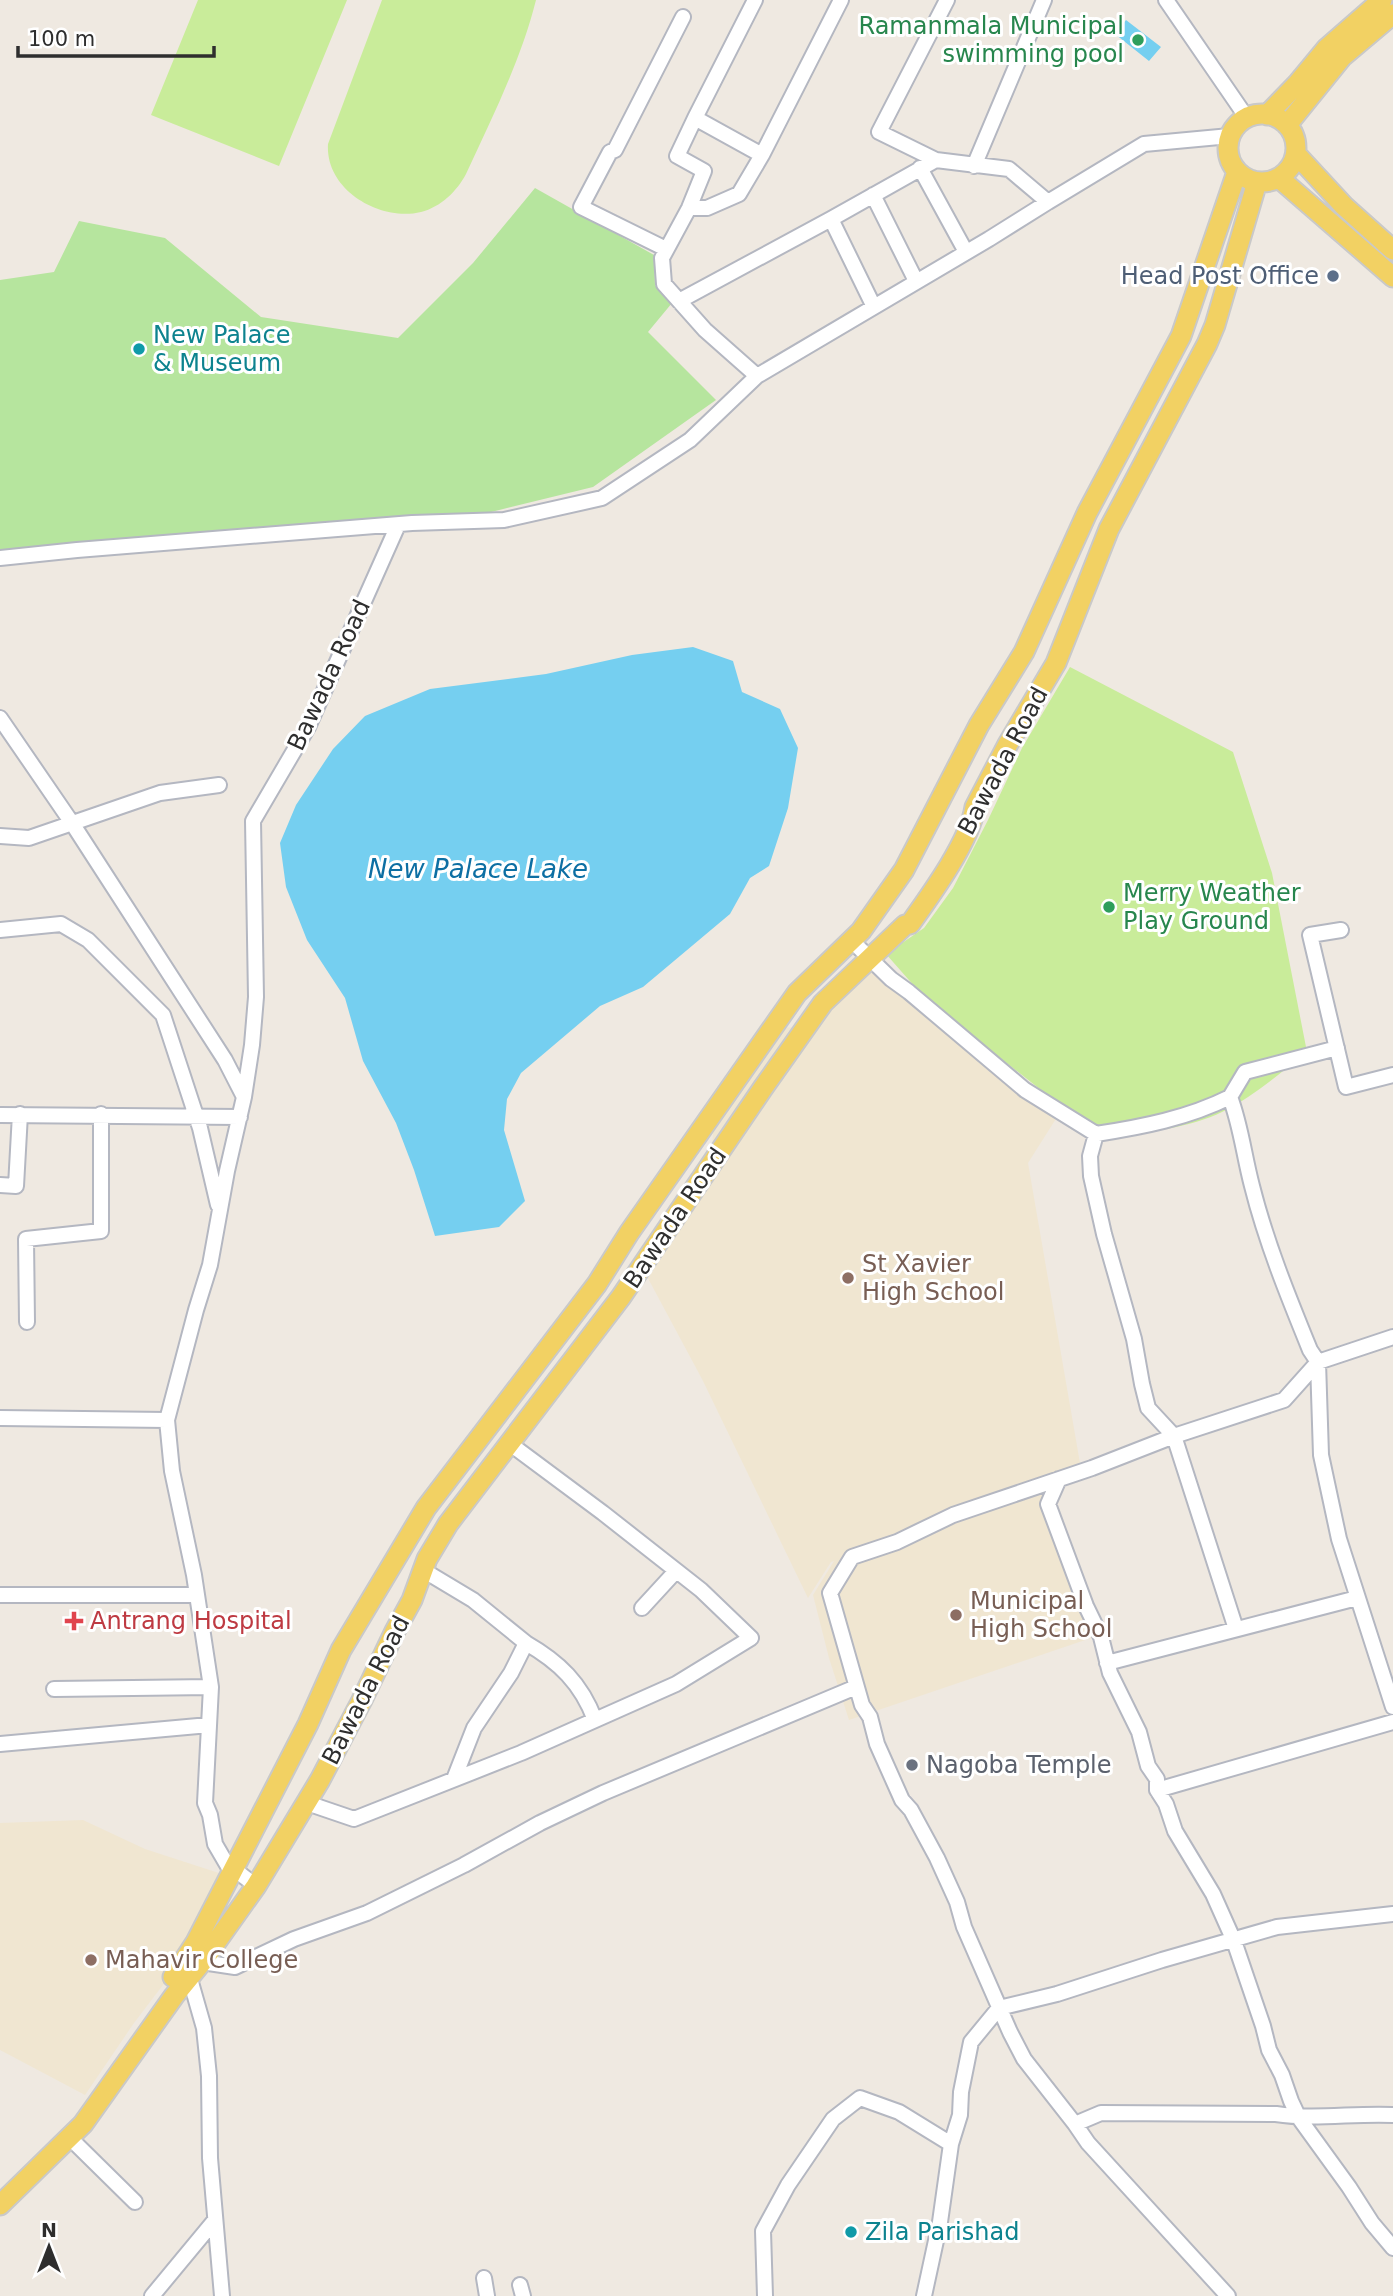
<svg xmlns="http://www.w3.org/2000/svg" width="1393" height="2296" font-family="'DejaVu Sans',sans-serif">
<rect width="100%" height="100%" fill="#efe9e1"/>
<!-- education -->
<path fill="#f0e6d1" d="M 869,956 L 1059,1114 L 1028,1163 L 1081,1469 L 1042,1483 L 1100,1635 L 849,1720 L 829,1658 L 813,1595 L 834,1561 L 831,1562 L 808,1598 L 702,1379 L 643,1269 L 712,1161 L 713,1126 L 772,1028 L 805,1027 Z
M 83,1820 L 145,1849 L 225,1875 L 185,1956 L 134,2023 L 85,2095 L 0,2050 L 0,1823 Z"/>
<!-- green -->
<path fill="#b6e59e" d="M 535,188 L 654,255 L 655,285 L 672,303 L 648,332 L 716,400 L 593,487 L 491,512 L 0,551 L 0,280 L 54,272 L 79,221 L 165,238 L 261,317 L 398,338 L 473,263 Z"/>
<!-- pitch -->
<path fill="#c9ec9a" d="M 198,0 L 347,0 L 279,166 L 151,115 Z
M 382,0 L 536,0 C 521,60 492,118 466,174 C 457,191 441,207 421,212 C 380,222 325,190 328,144 Z
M 1070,667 L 1233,752 L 1272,873 L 1307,1052 C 1280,1073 1253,1097 1222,1112 C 1192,1127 1144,1133 1110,1138 L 1060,1105 L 980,1042 L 923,996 L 886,954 L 924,928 L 953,888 L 988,820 L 1022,748 Z"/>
<!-- water -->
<path fill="#75cff0" d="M 1126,20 L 1161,47 L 1149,61 L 1115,34 Z
M 693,647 L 733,661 L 742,692 L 780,709 L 798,748 L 788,808 L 769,866 L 750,878 L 730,914 L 643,987 L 600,1006 L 521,1073 L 507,1099 L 504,1130 L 525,1201 L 499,1227 L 435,1236 L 414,1170 L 396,1123 L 363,1061 L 345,998 L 307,940 L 286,887 L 280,843 L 296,805 L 333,749 L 365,716 L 430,689 L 546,674 L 632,655 Z"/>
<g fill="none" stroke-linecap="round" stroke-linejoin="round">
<!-- minor casing -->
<g stroke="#b4b7c1" stroke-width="18">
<path id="minor" d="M 841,0 L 762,155 L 695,118 L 677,156 L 704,171 L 689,208 L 662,258 L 664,284 L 705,330 L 757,376 L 989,239 L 1048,202
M 947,0 L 879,132 L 936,160 L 1009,169 L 1048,202 L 1144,144 L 1230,136
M 1166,0 L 1247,118
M 695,118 L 755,0
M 974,166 L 1044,0
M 920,168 L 966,252
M 873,195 L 916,281
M 689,208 L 707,208 L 739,194 L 762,155
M 831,219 L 874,307
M 666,249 L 581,207 L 610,152 L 615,150 L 683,17
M 679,301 L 831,219 L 936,160
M 0,558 L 77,550 L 412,523 L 504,520 L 602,498 L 690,440 L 757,376
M 0,718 L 72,823 L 225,1060 L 244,1097
M 0,836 L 29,838 L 160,793 L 219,785
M 0,930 L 61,924 L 88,940 L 163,1015 L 200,1128 L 218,1205
M 1341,930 L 1310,935 L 1346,1087 L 1393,1075
M 852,941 L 891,979 L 909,992 L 1025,1090 L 1096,1134 C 1142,1127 1188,1118 1230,1097 C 1241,1126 1244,1156 1252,1186 C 1266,1242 1288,1296 1310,1350 L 1318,1362 L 1321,1455 L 1339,1539 L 1393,1707
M 1230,1097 L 1245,1072 L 1337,1048
M 0,1115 L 240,1117
M 1096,1134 L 1090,1156 L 1091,1176 L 1104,1234 L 1134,1339 L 1142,1384 L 1148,1408 L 1174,1436 L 1236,1629
M 0,1185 L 16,1186 L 20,1114
M 27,1322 L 26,1239 L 101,1231 L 101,1114
M 0,1418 L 167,1420
M 1059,1479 L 1048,1504 L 1086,1606 L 1101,1637 L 1110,1673 L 1139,1732 L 1148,1766 L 1157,1779 L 1157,1790 L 1166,1804 L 1175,1831 L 1213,1894 L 1234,1941 L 1263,2026 L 1269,2050 L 1282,2075 L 1291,2101 L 1299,2118 L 1349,2187 L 1372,2223 L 1393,2248
M 423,1570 L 473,1600 L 526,1643
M 0,1595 L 197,1595
M 642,1608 L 676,1571
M 1107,1663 L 1357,1598
M 54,1689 L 211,1687
M 0,1744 L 209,1725
M 454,1779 L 474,1728 L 511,1673 L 526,1643 C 559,1662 581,1683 595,1720
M 1157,1790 L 1393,1722
M 307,1803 L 354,1819 L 521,1753 L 676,1684 L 751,1638 L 701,1590 L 603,1513 L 509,1443
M 256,1886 L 234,1869 L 229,1868 L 215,1844 L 210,1815 L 205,1803 L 211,1687 L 194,1575 L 172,1471 L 167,1420 L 196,1310 L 210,1265 L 227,1171 L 244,1097 L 252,1045 L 256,997 L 253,821 L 308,727 L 398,525
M 195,1959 L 202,1962 L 235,1967 L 294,1939 L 367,1913 L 464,1865 L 540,1823 L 603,1793 L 856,1687
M 188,1972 L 204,2028 L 209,2076 L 210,2158 L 222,2296
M 1075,2124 L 1024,2059 L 1010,2032 L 964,1927 L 957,1902 L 937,1858 L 911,1810 L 902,1800 L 877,1744 L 870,1717 L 862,1705 L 830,1593 L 852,1557 L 897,1542 L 953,1515 L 1092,1468 L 1174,1436 L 1284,1400 L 1318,1362 L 1393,1337
M 70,2138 L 135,2202
M 484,2278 L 487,2296
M 520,2285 L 523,2296
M 152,2296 L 215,2220
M 765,2296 L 763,2231 L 788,2185 L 833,2119 L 860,2098 L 899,2112 L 951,2144
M 924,2296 L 940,2222 L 951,2144 L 960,2115 L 961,2092 L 971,2042 L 999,2008 L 1057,1994 L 1162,1960 L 1277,1927 L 1393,1914
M 1228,2296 L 1088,2143 L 1075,2124 L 1101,2113 L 1276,2114 C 1314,2120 1354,2113 1393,2115"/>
</g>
<!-- major casing -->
<g stroke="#c9c9c9" stroke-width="23">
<path id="major" d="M1228 148a34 34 0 1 1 68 0a34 34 0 1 1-68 0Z
M 1267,115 L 1297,84 L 1326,49 L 1382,0
M 1287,125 L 1342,57 L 1393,14
M 1296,154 L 1344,206 L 1393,250
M 1279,178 L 1393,277
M 173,1977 L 196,1942 L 308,1724 L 341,1650 L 426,1508 L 597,1284 L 629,1233 L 797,993 L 861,931 L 904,870 L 979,725 L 1024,652 L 1087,513 L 1181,336 L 1237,172
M 0,2205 L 83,2124 L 174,1996 L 202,1962 L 256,1886 L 320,1780 L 362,1700 L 395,1631 L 412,1600 L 427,1559 L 448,1524 L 621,1297 L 763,1088 L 823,1003 L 905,925 L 910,924 C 930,896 970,841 975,807 L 1008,744 L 1056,663 L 1109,529 L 1207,344 L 1215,325 L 1257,182"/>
</g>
<!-- minor -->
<use href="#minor" stroke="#fff" stroke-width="14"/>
<!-- major -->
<use href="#major" stroke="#f2d163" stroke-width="19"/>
</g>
<!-- markers -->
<g fill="#2e9e5b" stroke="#fff" stroke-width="2.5">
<circle cx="1138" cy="40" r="7"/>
<circle cx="1109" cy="907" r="7"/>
</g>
<circle fill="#5c6f8a" stroke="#fff" stroke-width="2.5" cx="1333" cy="276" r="7"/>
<g fill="#0f9aa8" stroke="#fff" stroke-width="2.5">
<circle cx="139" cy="349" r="7"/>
<circle cx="851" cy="2232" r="7"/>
</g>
<g fill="#8d6e63" stroke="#fff" stroke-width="2.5">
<circle cx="848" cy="1278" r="7"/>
<circle cx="956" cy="1615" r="7"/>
<circle cx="91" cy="1960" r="7"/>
</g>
<path fill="#e0444e" stroke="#fff" stroke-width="2.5" d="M70.5 1610.5h7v7h7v7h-7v7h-7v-7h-7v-7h7z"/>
<circle fill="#6b7280" stroke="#fff" stroke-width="2.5" cx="912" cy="1765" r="7"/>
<g text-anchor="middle" stroke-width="6" stroke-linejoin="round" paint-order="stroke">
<!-- leisure labels -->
<g font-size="24" fill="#27864d" stroke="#fff" text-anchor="end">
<text x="1124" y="34">Ramanmala Municipal<tspan x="1124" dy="28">swimming pool</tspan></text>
<text x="1123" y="901" text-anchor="start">Merry Weather<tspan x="1123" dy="28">Play Ground</tspan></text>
</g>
<!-- service labels -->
<g font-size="24" fill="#4e5e75" stroke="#fff" text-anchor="end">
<text x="1319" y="284">Head Post Office</text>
</g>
<!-- culture labels -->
<g font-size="24" fill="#0d838f" stroke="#fff" text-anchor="start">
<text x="153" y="343">New Palace<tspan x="153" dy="28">&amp; Museum</tspan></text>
<text x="865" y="2240">Zila Parishad</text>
</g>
<!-- street labels -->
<g font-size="24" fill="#2e2e2e" stroke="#fff">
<text transform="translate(329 675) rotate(-65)" y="8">Bawada Road</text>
<text transform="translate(1003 761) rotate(-62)" y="8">Bawada Road</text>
<text transform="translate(675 1218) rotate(-56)" y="8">Bawada Road</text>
<text transform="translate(366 1690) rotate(-63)" y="8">Bawada Road</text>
</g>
<!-- education labels -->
<g font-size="24" fill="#785e54" stroke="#fff" text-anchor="start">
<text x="862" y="1272">St Xavier<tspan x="862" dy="28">High School</tspan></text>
<text x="970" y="1609">Municipal<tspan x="970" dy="28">High School</tspan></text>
<text x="105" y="1968">Mahavir College</text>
</g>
<!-- health labels -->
<g font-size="24" fill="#be3a42" stroke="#fff" text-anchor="start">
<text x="90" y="1629">Antrang Hospital</text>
</g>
<!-- worship labels -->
<g font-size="24" fill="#5b616d" stroke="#fff" text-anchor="start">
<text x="926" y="1773">Nagoba Temple</text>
</g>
<!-- water labels -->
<g font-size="26" font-style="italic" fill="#0d6fa3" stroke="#fff">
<text x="478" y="878">New Palace Lake</text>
</g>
</g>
<!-- north arrow -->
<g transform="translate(49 2247)" stroke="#ffffff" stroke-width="5" paint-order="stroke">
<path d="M0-5L12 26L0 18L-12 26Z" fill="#2e2e2e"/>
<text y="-10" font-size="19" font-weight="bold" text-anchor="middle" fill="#2e2e2e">N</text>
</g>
<!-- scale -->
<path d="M18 46v10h196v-10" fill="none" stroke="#2e2e2e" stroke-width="3.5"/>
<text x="28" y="46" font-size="21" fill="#2e2e2e" stroke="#ffffff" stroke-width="5" paint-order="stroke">100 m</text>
</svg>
